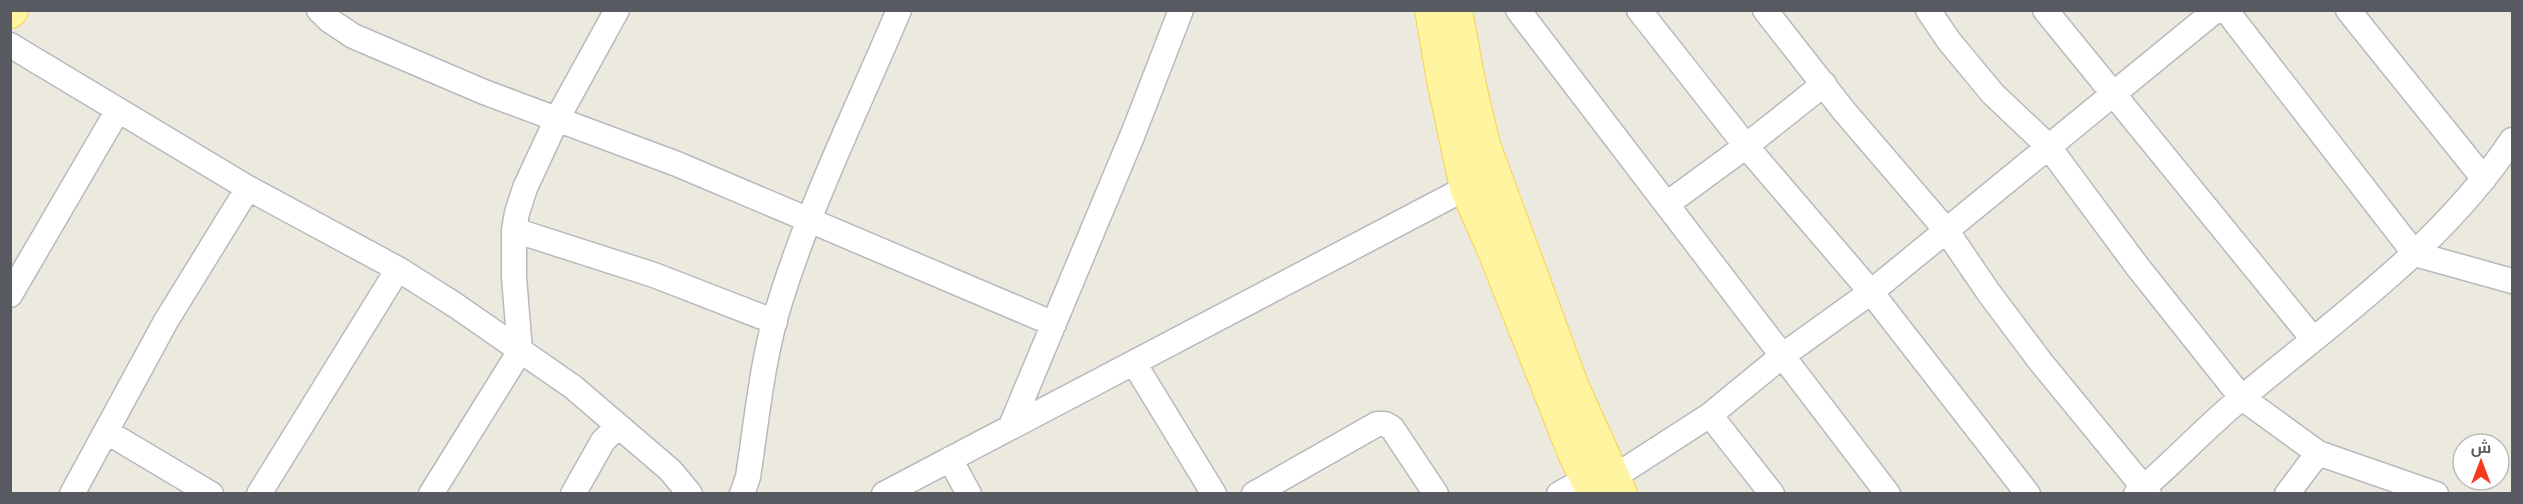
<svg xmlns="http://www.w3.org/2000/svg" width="2523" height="504" font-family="'Open Sans',Cairo,sans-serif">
<rect width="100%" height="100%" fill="#eceade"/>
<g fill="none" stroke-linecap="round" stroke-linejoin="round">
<!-- minor casing -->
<g stroke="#b6b9bf" stroke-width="27">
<path id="minor" d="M 319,10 L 329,20 L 353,36 L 484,92 L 677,164 L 1054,324
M 1518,10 L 1888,494
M 1639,10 L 1746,146 L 1871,292 L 2028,494
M 1765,10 L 1844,111 L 1946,230 L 1989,293 L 2040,361 L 2149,494
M 1928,10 L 1949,41 L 1993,94 L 2048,146 L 2137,266 L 2241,397 L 2318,453 L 2436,494
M 2045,10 L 2313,339
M 2226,10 L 2415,254 L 2512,281
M 2348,10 L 2484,179
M 10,45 L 248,188 L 398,269 L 455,305 L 573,387 L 670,470 L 690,494
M 1667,204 L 1746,146 L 1824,84
M 514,230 L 654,275 L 775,322
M 10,295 L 118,110
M 1134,363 L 1214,494
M 1710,415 L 1772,494
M 1011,426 L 1133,134 L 1181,10
M 107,432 L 211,494
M 950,459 L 969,494
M 1600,486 L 1710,415 L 1782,356 L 1871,292 L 2216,10
M 72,494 L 166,321 L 248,188
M 259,494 L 398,269
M 431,494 L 520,351 L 514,277 L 514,230 L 517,213 L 525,188 L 557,119 L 617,10
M 573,494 L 603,441 L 618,426
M 742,494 L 748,477 C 757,419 762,359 780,302 C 811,202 858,107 899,10
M 884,494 L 1466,188
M 1254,494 L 1377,424 L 1385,424 L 1392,428 L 1436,494
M 1559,494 L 1586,479
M 2136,494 C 2174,463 2206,426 2244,396 C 2339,317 2443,244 2512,140
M 2287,494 L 2318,453"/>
</g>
<!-- major casing -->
<g stroke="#f9d34a" stroke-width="34">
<path id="major" d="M 1431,10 L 1443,80 L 1466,188 L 1492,246 L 1574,453 L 1594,494
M 1456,10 L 1469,82 L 1484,145 L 1572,385 L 1621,494
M 10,12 L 12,10"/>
</g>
<!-- minor -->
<use href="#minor" stroke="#fff" stroke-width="24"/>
<!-- major -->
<use href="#major" stroke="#fff5a0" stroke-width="32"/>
</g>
<!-- border -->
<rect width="2523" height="504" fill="none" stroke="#575b61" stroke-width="24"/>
<!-- north arrow -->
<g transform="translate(2481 462)"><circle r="28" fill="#ffffff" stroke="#bcbdc0" stroke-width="1.5"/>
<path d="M0-4.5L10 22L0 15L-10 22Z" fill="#f33b1d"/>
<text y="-9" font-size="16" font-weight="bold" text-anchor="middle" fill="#575b61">ش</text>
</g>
</svg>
